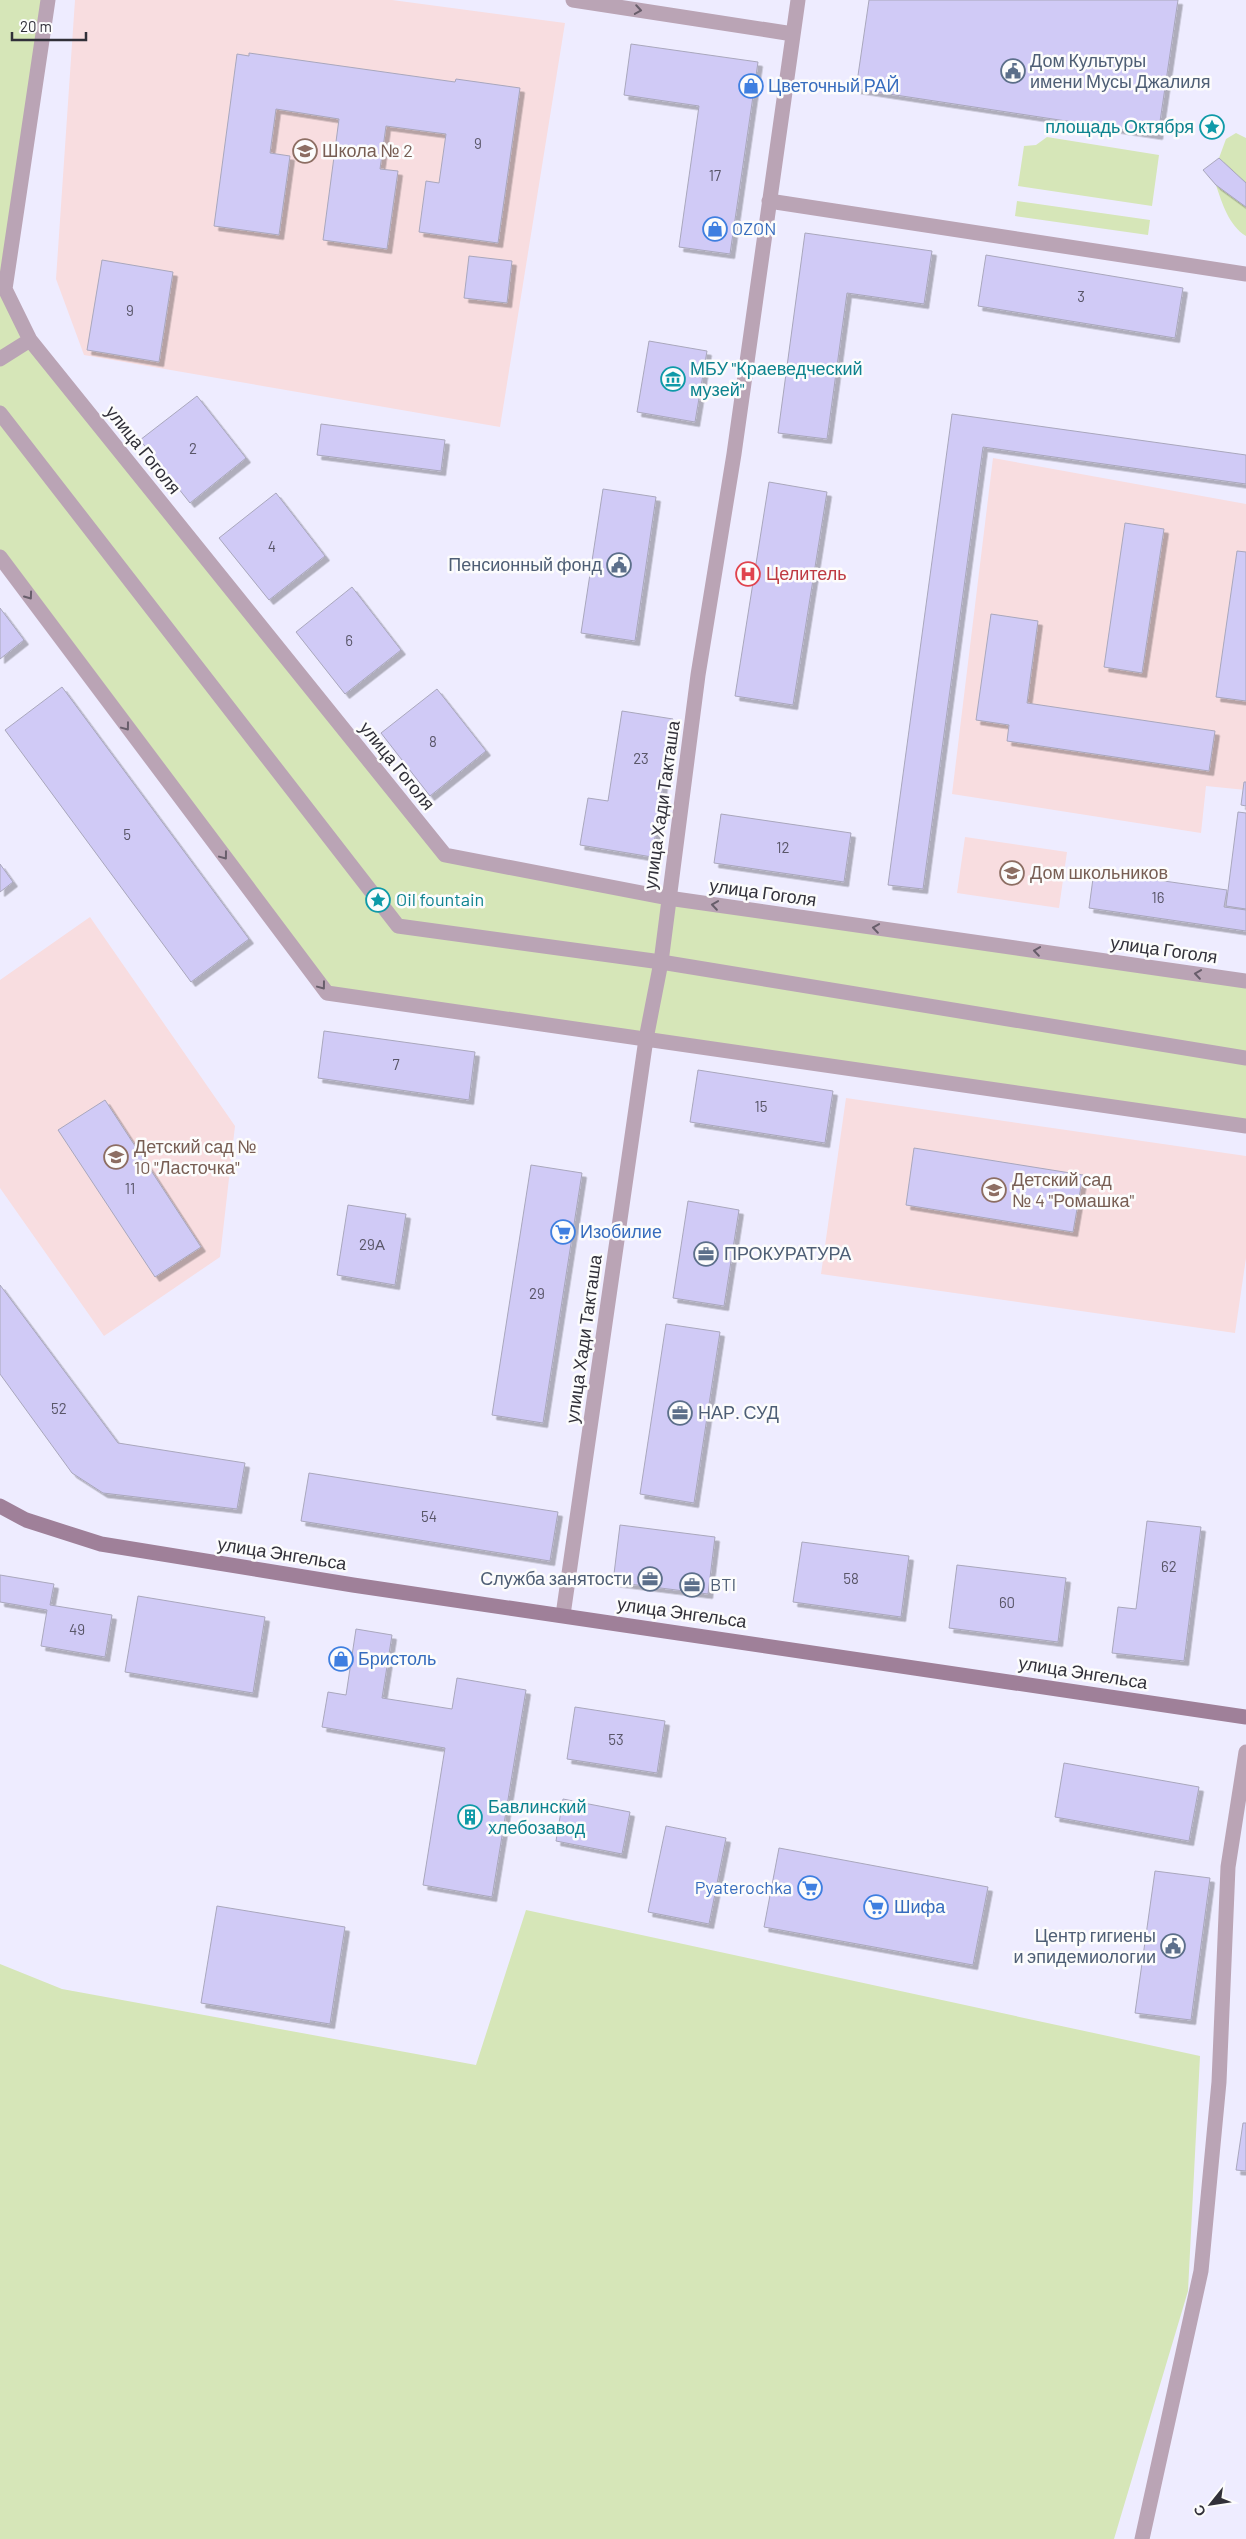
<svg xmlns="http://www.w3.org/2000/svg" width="1246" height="2539" font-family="Barlow,sans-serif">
<defs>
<filter id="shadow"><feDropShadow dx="4.5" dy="4.5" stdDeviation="0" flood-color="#0004"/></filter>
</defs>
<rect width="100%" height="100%" fill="#eeecff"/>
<!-- education -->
<path fill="#f8dde0" d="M 75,0 L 392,0 L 565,23 L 500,427 L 84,355 L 56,279 Z
M 993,458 L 1246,504 L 1246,790 L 1206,786 L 1201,833 L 952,794 Z
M 965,837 L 1067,852 L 1059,908 L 957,893 Z
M 90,917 L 235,1126 L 220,1257 L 104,1336 L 0,1188 L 0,980 Z
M 846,1098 L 1246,1156 L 1246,1258 L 1235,1333 L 821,1274 Z"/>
<!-- green -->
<path fill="#d6e6b8" d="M 0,0 L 48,0 L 5,289 L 30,340 L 445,855 L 668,898 L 1246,981 L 1246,1126 L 327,993 L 0,557 Z
M 1236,133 L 1246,138 L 1246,183 L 1219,158 L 1226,139 Z
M 1047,137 L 1159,155 L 1152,206 L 1018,186 L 1024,146 L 1036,145 Z
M 1216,185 L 1246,207 L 1246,236 C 1229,226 1222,203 1216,185 Z
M 1017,201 L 1150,220 L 1148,235 L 1015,216 Z
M 526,1910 L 1200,2056 L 1188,2291 L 1114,2539 L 0,2539 L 0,1964 L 62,1989 L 476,2065 Z"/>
<!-- building -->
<path fill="#d0caf6" stroke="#a9a7bc" filter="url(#shadow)" d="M 869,0 L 1178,0 L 1158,135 L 856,89 Z
M 631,44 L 758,62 L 730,254 L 679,247 L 699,106 L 624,95 Z
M 249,53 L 455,82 L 456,79 L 520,88 L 498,243 L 419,232 L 426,181 L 439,183 L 446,134 L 386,126 L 380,169 L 398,171 L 387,249 L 323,240 L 339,119 L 276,109 L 270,153 L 290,156 L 279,235 L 214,226 L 237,54 L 249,56 Z
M 1219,158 L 1246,183 L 1246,207 L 1216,185 L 1203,170 Z
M 805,233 L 932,251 L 924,304 L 847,293 L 827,439 L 778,433 Z
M 986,255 L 1183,288 L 1175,338 L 978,306 Z
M 469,256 L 512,261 L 507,303 L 464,298 Z
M 102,260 L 173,272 L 159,362 L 87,350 Z
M 649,341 L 707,351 L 695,422 L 637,412 Z
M 197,396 L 246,458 L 190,503 L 140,440 Z
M 952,414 L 1246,455 L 1246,484 L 983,447 L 923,889 L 888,885 Z
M 321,424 L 445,440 L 441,471 L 317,455 Z
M 769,482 L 827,492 L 793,705 L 735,696 Z
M 603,489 L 656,497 L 635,641 L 581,633 Z
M 276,493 L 325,556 L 269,600 L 219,538 Z
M 1125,523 L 1164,529 L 1142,673 L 1104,667 Z
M 1237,551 L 1246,552 L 1246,701 L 1216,697 Z
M 352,587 L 401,650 L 345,694 L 296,632 Z
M 0,608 L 24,640 L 0,659 Z
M 991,614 L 1038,621 L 1027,703 L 1215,731 L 1209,771 L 1007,741 L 1009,725 L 976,720 Z
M 62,687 L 249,939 L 191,982 L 5,730 Z
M 437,689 L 486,751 L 430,796 L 381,733 Z
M 622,711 L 673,719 L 652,857 L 580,845 L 588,798 L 608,801 Z
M 1244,782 L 1246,782 L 1246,806 L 1241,805 Z
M 1238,812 L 1246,813 L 1246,909 L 1226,906 Z
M 721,814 L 851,833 L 844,882 L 714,863 Z
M 0,864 L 13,882 L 0,892 Z
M 1094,871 L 1227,890 L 1224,907 L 1246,910 L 1246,931 L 1089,908 Z
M 324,1031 L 475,1052 L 469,1100 L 318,1078 Z
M 698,1070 L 833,1091 L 825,1143 L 690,1122 Z
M 105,1100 L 201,1247 L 155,1277 L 58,1130 Z
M 914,1148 L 1083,1175 L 1073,1232 L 906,1205 Z
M 531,1165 L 582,1173 L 543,1423 L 492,1415 Z
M 688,1201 L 739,1210 L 724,1306 L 673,1298 Z
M 348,1205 L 406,1214 L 395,1285 L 337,1275 Z
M 0,1285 L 118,1443 L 245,1463 L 237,1509 L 103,1493 L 72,1473 L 0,1374 Z
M 666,1324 L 720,1332 L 694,1503 L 640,1494 Z
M 309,1473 L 558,1512 L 550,1561 L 301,1521 Z
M 1147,1521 L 1201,1527 L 1184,1661 L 1112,1653 L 1118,1607 L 1136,1609 Z
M 620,1525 L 715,1537 L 708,1594 L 613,1582 Z
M 802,1542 L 909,1556 L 901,1617 L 793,1602 Z
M 957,1565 L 1066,1578 L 1058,1642 L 949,1628 Z
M 0,1575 L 54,1584 L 50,1605 L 112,1615 L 105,1657 L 41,1646 L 47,1610 L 0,1602 Z
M 138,1596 L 265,1617 L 253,1693 L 125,1672 Z
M 356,1629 L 392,1635 L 382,1698 L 452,1709 L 457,1678 L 526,1690 L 492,1897 L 423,1885 L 445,1748 L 322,1727 L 328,1692 L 346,1695 Z
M 575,1707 L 665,1721 L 657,1773 L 567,1759 Z
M 1064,1763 L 1199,1787 L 1189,1841 L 1055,1817 Z
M 563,1799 L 630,1812 L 622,1854 L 556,1841 Z
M 666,1826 L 726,1838 L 709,1924 L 648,1912 Z
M 779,1848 L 988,1887 L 973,1965 L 764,1927 Z
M 1155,1871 L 1210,1878 L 1191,2020 L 1135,2013 Z
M 217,1906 L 345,1927 L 330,2024 L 201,2003 Z
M 1243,2123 L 1246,2123 L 1246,2171 L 1236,2170 Z"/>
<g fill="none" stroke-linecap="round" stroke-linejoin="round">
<!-- street -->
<path stroke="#baa4b5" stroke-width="15" d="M 48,0 L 5,289 L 30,340 L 445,855 L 668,898 L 1246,981
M 573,0 L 793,34
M 769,201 L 1246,274
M 0,359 L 30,340
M 0,413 L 398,926 L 661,962 L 1246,1058
M 0,557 L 327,993 L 1246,1126
M 563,1615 L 646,1039 L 661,962 L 698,675 L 734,454 L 798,0
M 1142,2539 L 1201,2271 L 1219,2082 L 1228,1867 L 1246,1752"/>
<!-- secondary -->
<path stroke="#9f8099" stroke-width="15" d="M 0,1506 L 26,1520 L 101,1544 L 353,1585 L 1246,1717"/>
</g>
<!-- one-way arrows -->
<defs><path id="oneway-chevron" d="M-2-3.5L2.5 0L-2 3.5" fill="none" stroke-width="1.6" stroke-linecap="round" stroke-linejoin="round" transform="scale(1.25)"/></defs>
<g stroke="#685e6b">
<use href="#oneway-chevron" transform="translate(638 10) rotate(9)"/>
<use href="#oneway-chevron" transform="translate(29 596) rotate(54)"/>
<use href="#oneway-chevron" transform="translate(126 727) rotate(53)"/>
<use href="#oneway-chevron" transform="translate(224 856) rotate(53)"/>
<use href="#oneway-chevron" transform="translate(715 905) rotate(-172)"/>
<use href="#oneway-chevron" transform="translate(876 928) rotate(-172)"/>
<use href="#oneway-chevron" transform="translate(1037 951) rotate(-172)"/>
<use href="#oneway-chevron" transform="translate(1198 974) rotate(-172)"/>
<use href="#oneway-chevron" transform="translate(322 986) rotate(53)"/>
</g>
<!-- icons -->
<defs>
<g id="civic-ring" transform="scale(1.25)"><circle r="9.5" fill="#fcfcfc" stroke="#5c6f8a" stroke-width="1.5"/><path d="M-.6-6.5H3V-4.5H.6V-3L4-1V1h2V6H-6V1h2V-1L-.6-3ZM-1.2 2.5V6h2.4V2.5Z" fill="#5c6f8a"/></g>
<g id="shop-ring" transform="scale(1.25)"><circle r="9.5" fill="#fcfcfc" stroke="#3f7fe0" stroke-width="1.5"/><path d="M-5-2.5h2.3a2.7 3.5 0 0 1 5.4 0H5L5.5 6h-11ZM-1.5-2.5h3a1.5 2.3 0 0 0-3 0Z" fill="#3f7fe0"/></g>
<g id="sight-ring" transform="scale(1.25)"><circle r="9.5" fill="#fcfcfc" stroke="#0f9aa8" stroke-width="1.5"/><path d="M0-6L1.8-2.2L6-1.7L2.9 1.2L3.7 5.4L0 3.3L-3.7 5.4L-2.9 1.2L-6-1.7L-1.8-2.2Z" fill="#0f9aa8"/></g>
<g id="school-ring" transform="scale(1.25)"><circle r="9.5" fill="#fcfcfc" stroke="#8d6e63" stroke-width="1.5"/><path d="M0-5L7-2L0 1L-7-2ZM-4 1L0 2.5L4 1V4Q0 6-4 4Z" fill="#8d6e63"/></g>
<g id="museum-ring" transform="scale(1.25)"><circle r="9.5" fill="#fcfcfc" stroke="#0f9aa8" stroke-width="1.5"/><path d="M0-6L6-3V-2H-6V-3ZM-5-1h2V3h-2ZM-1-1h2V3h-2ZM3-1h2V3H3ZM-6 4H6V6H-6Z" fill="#0f9aa8"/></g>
<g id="hospital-ring" transform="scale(1.25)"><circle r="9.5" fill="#fcfcfc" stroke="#e0444e" stroke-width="1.5"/><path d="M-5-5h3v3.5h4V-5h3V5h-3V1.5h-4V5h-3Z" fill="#e0444e"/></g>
<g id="supermarket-ring" transform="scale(1.25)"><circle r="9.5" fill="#fcfcfc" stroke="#3f7fe0" stroke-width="1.5"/><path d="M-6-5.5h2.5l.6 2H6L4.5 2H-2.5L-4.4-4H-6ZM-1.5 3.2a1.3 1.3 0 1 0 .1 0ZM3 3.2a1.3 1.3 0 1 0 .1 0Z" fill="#3f7fe0"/></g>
<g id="office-ring" transform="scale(1.25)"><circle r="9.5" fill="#fcfcfc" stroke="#5c6f8a" stroke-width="1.5"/><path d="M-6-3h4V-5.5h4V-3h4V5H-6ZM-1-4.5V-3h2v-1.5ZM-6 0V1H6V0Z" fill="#5c6f8a"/></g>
<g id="building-ring" transform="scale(1.25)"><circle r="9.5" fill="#fcfcfc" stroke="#0f9aa8" stroke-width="1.5"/><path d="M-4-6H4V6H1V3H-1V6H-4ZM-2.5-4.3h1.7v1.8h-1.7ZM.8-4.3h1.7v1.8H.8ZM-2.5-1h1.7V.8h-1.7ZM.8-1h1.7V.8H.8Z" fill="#0f9aa8"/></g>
</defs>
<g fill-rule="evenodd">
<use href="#civic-ring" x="1013" y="71"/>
<use href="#shop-ring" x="751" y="86"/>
<use href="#sight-ring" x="1212" y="127"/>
<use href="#school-ring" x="305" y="151"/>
<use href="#shop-ring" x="715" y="229"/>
<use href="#museum-ring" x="673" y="379"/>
<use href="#civic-ring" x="619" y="565"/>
<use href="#hospital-ring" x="748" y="574"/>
<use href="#school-ring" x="1012" y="873"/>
<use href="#sight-ring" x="378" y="900"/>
<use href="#school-ring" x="116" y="1157"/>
<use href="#school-ring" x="994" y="1190"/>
<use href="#supermarket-ring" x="563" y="1232"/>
<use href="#office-ring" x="706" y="1254"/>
<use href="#office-ring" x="680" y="1413"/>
<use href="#office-ring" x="650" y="1579"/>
<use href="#office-ring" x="692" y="1585"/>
<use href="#shop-ring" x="341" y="1659"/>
<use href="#building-ring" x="470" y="1817"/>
<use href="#supermarket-ring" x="810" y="1888"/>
<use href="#supermarket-ring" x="876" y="1907"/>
<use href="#civic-ring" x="1173" y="1946"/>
</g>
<g text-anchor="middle" stroke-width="5" stroke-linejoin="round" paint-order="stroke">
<!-- number labels -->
<g font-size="15" fill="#595668">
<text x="478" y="149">9</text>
<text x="715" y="181">17</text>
<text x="1081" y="302">3</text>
<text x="130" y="316">9</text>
<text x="193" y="454">2</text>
<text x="272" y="552">4</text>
<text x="349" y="646">6</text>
<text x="433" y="747">8</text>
<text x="641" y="764">23</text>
<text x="127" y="840">5</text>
<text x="783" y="853">12</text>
<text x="1158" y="903">16</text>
<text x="396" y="1070">7</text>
<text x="761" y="1112">15</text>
<text x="130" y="1194">11</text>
<text x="372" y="1250">29А</text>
<text x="537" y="1299">29</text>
<text x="59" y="1414">52</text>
<text x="429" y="1522">54</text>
<text x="1169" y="1572">62</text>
<text x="851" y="1584">58</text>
<text x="1007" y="1608">60</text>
<text x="77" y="1635">49</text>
<text x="616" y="1745">53</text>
</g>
<!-- service labels -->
<g font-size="18" fill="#4e5e75" stroke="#fcfcfc" text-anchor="start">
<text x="1030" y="67">Дом Культуры<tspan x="1030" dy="21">имени Мусы Джалиля</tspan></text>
<text x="602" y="571" text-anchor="end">Пенсионный фонд</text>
<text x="724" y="1260">ПРОКУРАТУРА</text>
<text x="698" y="1419">НАР. СУД</text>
<text x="632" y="1585" text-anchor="end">Служба занятости</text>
<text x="710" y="1591">BTI</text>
<text x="1156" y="1942" text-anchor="end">Центр гигиены<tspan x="1156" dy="21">и эпидемиологии</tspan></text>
</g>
<!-- shop labels -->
<g font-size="18" fill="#366cbe" stroke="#fcfcfc" text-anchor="start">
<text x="768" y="92">Цветочный РАЙ</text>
<text x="732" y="235">OZON</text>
<text x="580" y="1238">Изобилие</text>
<text x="358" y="1665">Бристоль</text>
<text x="792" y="1894" text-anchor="end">Pyaterochka</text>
<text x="894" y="1913">Шифа</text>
</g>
<!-- culture labels -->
<g font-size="18" fill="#0d838f" stroke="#fcfcfc" text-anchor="start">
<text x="1194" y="133" text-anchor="end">площадь Октября</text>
<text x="690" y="375">МБУ "Краеведческий<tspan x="690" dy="21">музей"</tspan></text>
<text x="396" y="906">Oil fountain</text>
<text x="488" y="1813">Бавлинский<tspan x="488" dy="21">хлебозавод</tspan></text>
</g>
<!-- education labels -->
<g font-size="18" fill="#785e54" stroke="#fcfcfc" text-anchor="start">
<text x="322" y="157">Школа № 2</text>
<text x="1030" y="879">Дом школьников</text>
<text x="134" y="1153">Детский сад №<tspan x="134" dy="21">10 "Ласточка"</tspan></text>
<text x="1012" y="1186">Детский сад<tspan x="1012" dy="21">№ 4 "Ромашка"</tspan></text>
</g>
<!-- street labels -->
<g font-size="18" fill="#313039" stroke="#fcfcfc">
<text transform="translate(143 450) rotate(51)" y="6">улица Гоголя</text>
<text transform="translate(397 766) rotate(51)" y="6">улица Гоголя</text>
<text transform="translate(662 805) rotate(-82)" y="6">улица Хади Такташа</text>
<text transform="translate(763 893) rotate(8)" y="6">улица Гоголя</text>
<text transform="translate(1164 950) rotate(8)" y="6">улица Гоголя</text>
<text transform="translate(584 1339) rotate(-82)" y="6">улица Хади Такташа</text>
<text transform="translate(282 1554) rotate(9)" y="6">улица Энгельса</text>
<text transform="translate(682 1613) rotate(8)" y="6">улица Энгельса</text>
<text transform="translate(1083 1673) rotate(9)" y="6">улица Энгельса</text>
</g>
<!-- health labels -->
<g font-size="18" fill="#be3a42" stroke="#fcfcfc" text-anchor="start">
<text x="766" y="580">Целитель</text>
</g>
</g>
<!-- north arrow -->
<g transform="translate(1211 2504) rotate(240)" stroke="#fcfcfc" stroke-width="4" paint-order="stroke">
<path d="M0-4L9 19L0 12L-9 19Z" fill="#313039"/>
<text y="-8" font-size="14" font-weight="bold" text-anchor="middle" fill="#313039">С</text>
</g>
<!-- scale -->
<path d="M12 32v8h74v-8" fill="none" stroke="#313039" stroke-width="2.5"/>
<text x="20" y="32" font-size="15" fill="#313039" stroke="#fcfcfc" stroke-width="4" paint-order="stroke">20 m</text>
</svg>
